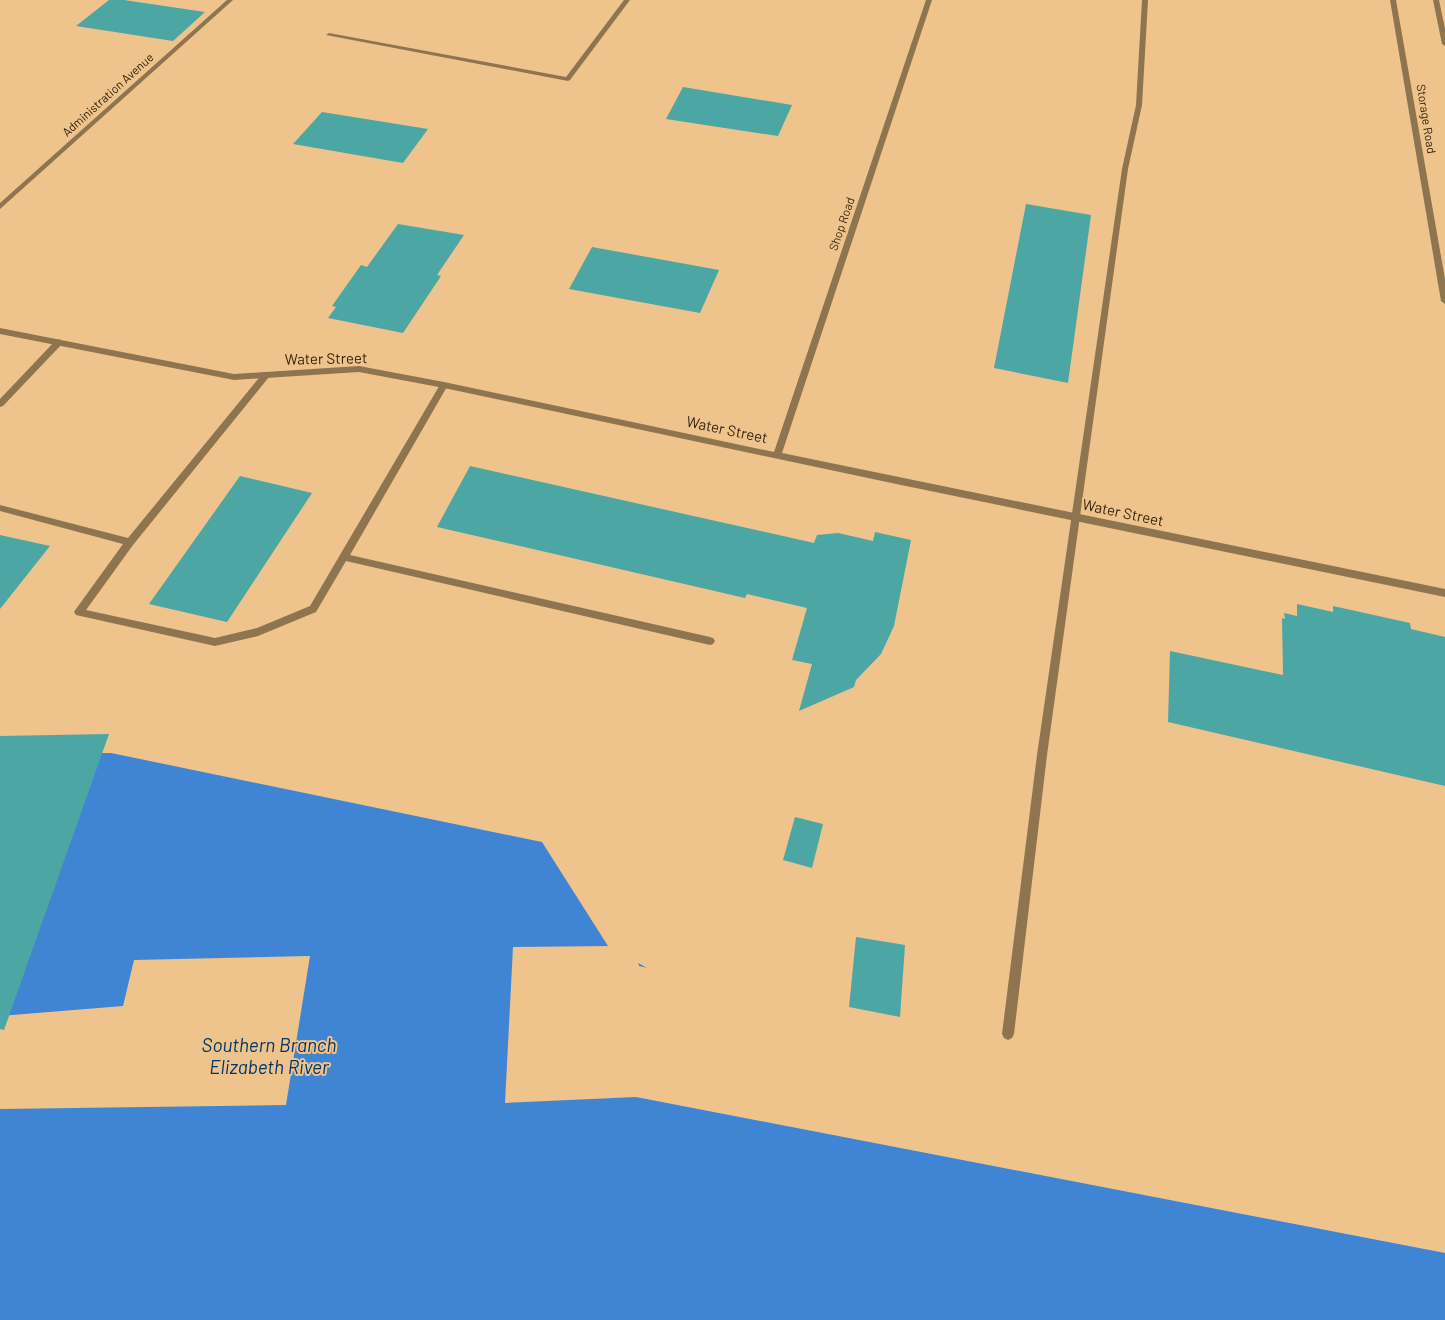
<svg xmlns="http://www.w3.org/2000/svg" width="1445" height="1320" font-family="Barlow,sans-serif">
<rect width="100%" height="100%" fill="#eec38c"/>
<!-- water -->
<path fill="#4085d3" d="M 111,753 L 542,842 L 608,946 L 672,982 L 1445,1128 L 1445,1320 L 0,1320 L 0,754 Z"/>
<!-- pier -->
<path fill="#eec38c" d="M 613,946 L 638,961 L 639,966 L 653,969 L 673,980 L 1445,1126 L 1445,1253 L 636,1097 L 505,1103 L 513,947 Z
M 310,956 L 286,1105 L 0,1109 L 0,1016 L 123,1006 L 134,960 Z"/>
<!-- building -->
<path fill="#4ca6a4" d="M 109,0 L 124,0 L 205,12 L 173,41 L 76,26 Z
M 683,87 L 792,105 L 778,136 L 666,119 Z
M 322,112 L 428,129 L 403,163 L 293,144 Z
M 1026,204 L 1091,215 L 1068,383 L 994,368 Z
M 398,224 L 464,235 L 437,275 L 441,276 L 403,333 L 328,318 L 336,307 L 332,306 L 361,265 L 367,267 Z
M 592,247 L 719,270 L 700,313 L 569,289 Z
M 470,466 L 814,543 L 817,535 L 838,533 L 873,541 L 875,532 L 911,540 L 894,626 L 881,654 L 856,680 L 854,687 L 799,711 L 812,664 L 792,660 L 807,608 L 747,594 L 745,598 L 437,527 Z
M 240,476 L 312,493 L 227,622 L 149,604 Z
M 0,535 L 50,546 L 0,609 Z
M 1297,604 L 1333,612 L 1333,606 L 1410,623 L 1411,629 L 1445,637 L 1445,786 L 1168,722 L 1170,651 L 1283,675 L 1282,618 L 1285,619 L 1284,613 L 1297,616 Z
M 109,734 L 4,1030 L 0,1029 L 0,736 Z
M 795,817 L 823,824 L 812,868 L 783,860 Z
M 856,937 L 905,945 L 900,1017 L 849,1007 Z"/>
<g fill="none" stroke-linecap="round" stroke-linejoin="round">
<!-- service -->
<path fill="#8f7450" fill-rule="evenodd" d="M 624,0 L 630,0 L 570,80 L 568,81 L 326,35 L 329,33 L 566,77 Z
M 1142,0 L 1148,0 L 1142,105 L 1128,169 L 1047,755 L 1014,1034 L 1012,1038 L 1008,1040 L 1004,1038 L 1002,1034 L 1037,755 L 1122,169 L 1136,105 Z
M 59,339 L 63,342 L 62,344 L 3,406 L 0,407 L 0,399 L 56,340 Z
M 266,372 L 269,373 L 269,377 L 133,545 L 86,610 L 215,638 L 257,628 L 310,606 L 441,383 L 444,382 L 448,385 L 350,555 L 710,637 L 713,638 L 715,641 L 713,644 L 710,645 L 346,561 L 316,612 L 258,636 L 215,646 L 76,615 L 74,612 L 76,609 L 123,544 L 0,511 L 0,505 L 128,538 L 263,373 Z"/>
<!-- minor -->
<path fill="#8f7450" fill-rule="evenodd" d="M 227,0 L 233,0 L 0,209 L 0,203 Z
M 926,0 L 932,0 L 782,453 L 1445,589 L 1445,597 L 901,485 L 444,388 L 359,372 L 234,380 L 0,334 L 0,328 L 234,374 L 359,366 L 444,382 L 774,452 Z
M 1390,0 L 1396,0 L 1445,279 L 1445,304 L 1441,301 Z
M 1433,0 L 1439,0 L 1445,29 L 1445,46 L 1442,44 Z"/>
</g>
<g text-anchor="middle" stroke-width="4" stroke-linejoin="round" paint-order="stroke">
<!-- far-street labels -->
<g font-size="12" fill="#34240d" stroke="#eec38c">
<text transform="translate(108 95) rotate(-42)" y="4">Administration Avenue</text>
<text transform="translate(1426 119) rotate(81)" y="4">Storage Road</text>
<text transform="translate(842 224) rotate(-71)" y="4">Shop Road</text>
</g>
<!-- street labels -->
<g font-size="15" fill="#34240d" stroke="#eec38c">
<text transform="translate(326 359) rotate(-1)" y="5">Water Street</text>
<text transform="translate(727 430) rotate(12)" y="5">Water Street</text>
<text transform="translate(1123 513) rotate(12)" y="5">Water Street</text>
</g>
<!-- near-water labels -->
<g font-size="19" font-style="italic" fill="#013566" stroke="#eec38c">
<text x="269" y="1052">Southern Branch<tspan x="269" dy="22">Elizabeth River</tspan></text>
</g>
</g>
</svg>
